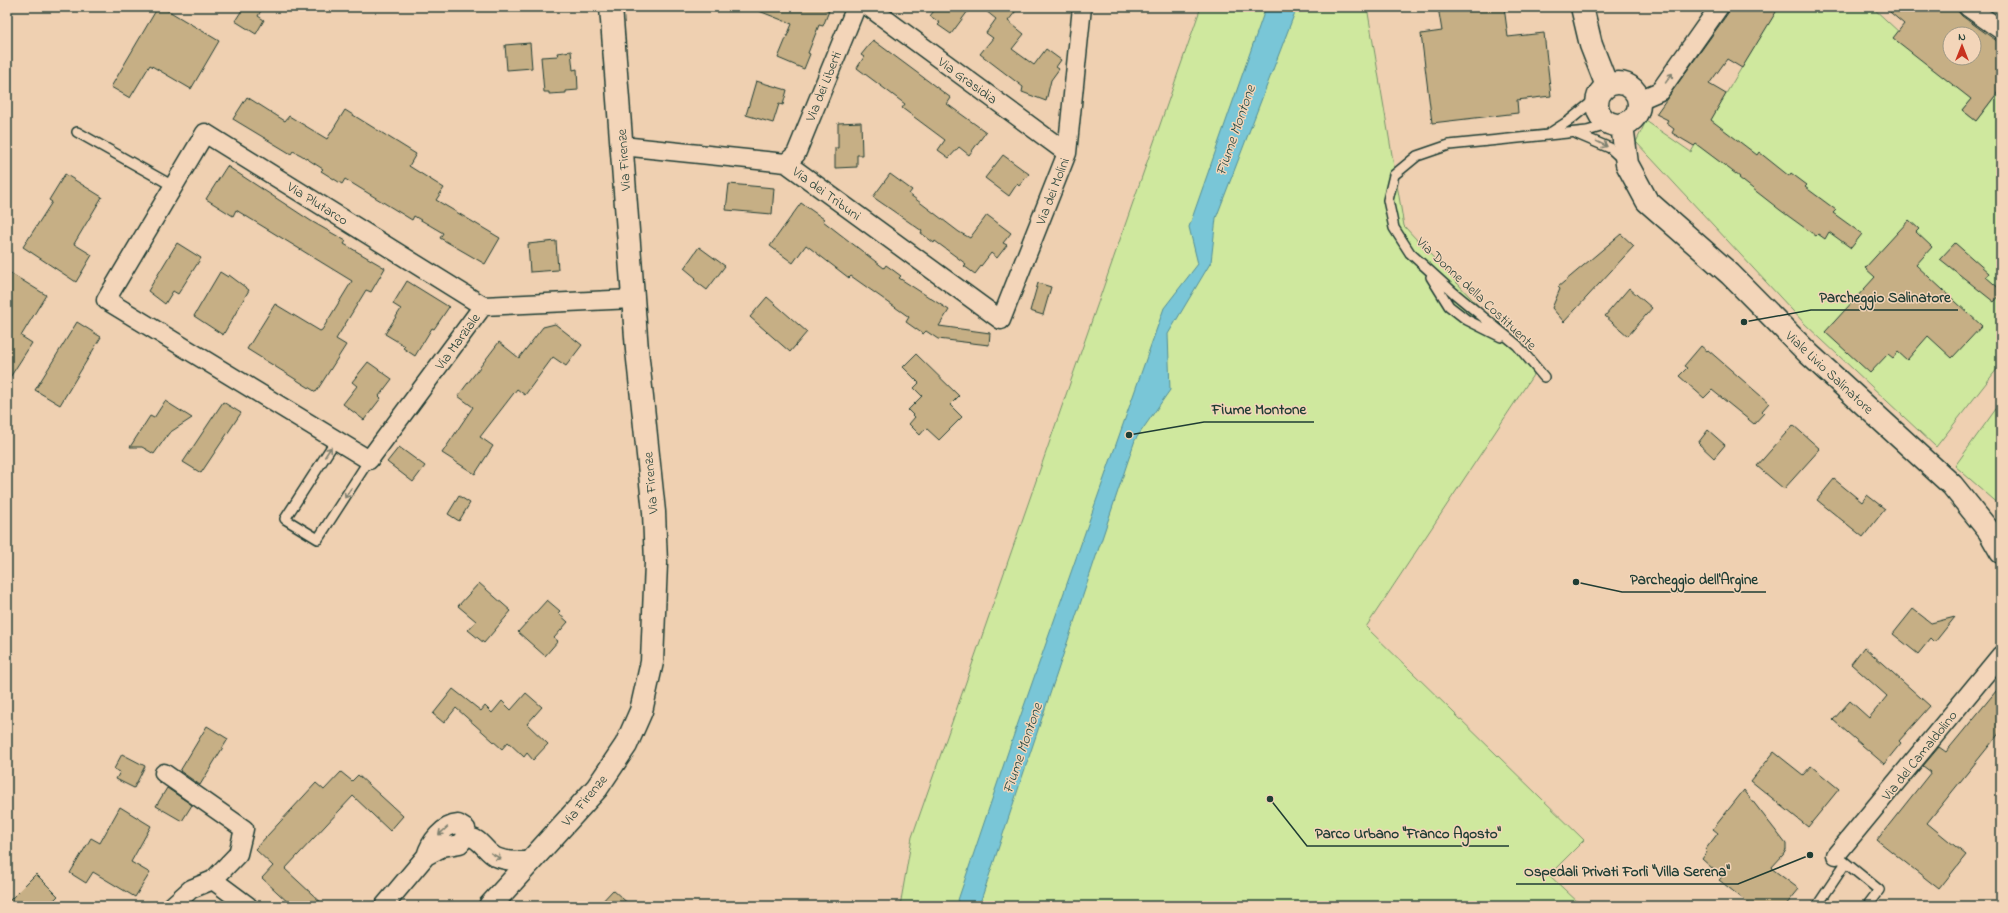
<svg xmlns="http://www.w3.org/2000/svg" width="2008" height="913" font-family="'Indie Flower',sans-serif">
<rect width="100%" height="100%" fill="#efd0b1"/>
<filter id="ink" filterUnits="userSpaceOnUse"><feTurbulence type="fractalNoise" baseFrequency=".025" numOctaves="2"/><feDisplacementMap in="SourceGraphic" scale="8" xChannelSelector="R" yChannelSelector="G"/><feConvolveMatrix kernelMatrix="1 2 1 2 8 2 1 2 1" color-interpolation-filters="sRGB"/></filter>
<g filter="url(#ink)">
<!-- green -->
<path fill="#cfe89e" stroke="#779269" d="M 1201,7 L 1367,7 L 1404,226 L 1537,369 L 1366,627 L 1584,840 L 1549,875 L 1580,904 L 1579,906 L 900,906 L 912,837 Z
M 1778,7 L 1872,7 L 1971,99 L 1962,110 L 1976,121 L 1996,95 L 2001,97 L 2001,364 L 1936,447 L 1805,324 L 1636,142 L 1646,121 L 1691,152 Z
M 2001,402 L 2001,506 L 1955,466 Z"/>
<!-- water -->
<path fill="#79c6d7" stroke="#558f96" d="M 1266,7 L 1297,7 L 1216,218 L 1211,262 L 1168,334 L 1170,390 L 1135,440 L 979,906 L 956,906 L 1011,743 L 1164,308 L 1198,264 L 1189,227 Z"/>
<!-- building -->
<path fill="#c6af85" stroke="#1f3d34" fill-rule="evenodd" d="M 158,7 L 162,7 L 219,41 L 191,89 L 150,65 L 130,98 L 111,87 Z
M 244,7 L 263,7 L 258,16 L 264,20 L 256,34 L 235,21 Z
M 749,7 L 820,7 L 829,11 L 823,26 L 819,25 L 808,53 L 810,54 L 804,69 L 778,58 L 792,24 Z
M 937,7 L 971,7 L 951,34 L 938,25 L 940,23 L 930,16 Z
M 981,7 L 1019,7 L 1008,21 L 1024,34 L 1012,49 L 1034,65 L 1046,49 L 1061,60 L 1056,67 L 1059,69 L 1051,80 L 1046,101 L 1022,92 L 1023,87 L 980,54 L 993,38 L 986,33 L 996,19 Z
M 1438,7 L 1504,7 L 1508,37 L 1544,33 L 1551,96 L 1517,100 L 1518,113 L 1432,123 L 1421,34 L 1442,31 Z
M 1730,7 L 1779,7 L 1742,68 L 1727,59 L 1709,84 L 1726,94 L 1711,120 L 1757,155 L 1759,152 L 1789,176 L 1791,173 L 1807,185 L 1805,187 L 1836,210 L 1833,213 L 1862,234 L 1851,248 L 1829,232 L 1825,239 L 1818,234 L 1816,236 L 1780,210 L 1739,178 L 1740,177 L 1696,144 L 1694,146 L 1672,133 L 1674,129 L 1666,123 L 1668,120 L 1656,114 L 1728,13 Z
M 1884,7 L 1954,7 L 1962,16 L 2001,44 L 2001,88 L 1976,121 L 1962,110 L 1971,99 L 1893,38 L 1904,24 ZM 1950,34 L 1974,34 L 1974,58 L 1950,58 Z
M 873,40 L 951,98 L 947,104 L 986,132 L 969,155 L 959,147 L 949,158 L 938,150 L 945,140 L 902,108 L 905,104 L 857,68 L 864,57 L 861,55 Z
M 530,43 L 532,68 L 507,70 L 505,45 Z
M 571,51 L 573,70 L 577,69 L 578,90 L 566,91 L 566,93 L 549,94 L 549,92 L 544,92 L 541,57 L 558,56 L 557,53 Z
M 756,81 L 787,90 L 783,105 L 779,104 L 773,123 L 746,115 Z
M 247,97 L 285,121 L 289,116 L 327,139 L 345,110 L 416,154 L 409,166 L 444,188 L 436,200 L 500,238 L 485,264 L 440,238 L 443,233 L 414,216 L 412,220 L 345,179 L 342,184 L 321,171 L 323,169 L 301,155 L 293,151 L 291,154 L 233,119 Z
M 861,122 L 862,155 L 857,155 L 857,167 L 835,168 L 835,148 L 838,148 L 838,123 Z
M 1003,155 L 1029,174 L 1019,186 L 1017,184 L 1009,196 L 985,178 Z
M 227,166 L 311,221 L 346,241 L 344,244 L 385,268 L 371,292 L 366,290 L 336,339 L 346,345 L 316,392 L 247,349 L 275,304 L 320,331 L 322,330 L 352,281 L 236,210 L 233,216 L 206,199 Z
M 65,174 L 102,197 L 74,244 L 92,255 L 76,282 L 23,247 L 52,202 L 49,200 Z
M 890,174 L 912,190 L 909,194 L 959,232 L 970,238 L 987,215 L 1011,233 L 1003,243 L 1007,245 L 997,258 L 991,253 L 975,274 L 964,266 L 966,264 L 935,241 L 934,243 L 921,233 L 922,231 L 873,197 Z
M 729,184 L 774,188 L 772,214 L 726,210 Z
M 801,203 L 824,219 L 823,221 L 884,268 L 886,265 L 901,276 L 899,278 L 949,310 L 939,326 L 990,333 L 989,345 L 938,339 L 926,331 L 923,334 L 906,322 L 909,317 L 851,276 L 849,278 L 806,245 L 793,263 L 770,246 Z
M 1909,220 L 1919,229 L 1916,232 L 1932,247 L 1916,265 L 1982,326 L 1952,358 L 1928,336 L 1907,360 L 1898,352 L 1893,358 L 1888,354 L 1870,373 L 1825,332 L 1875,277 L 1865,268 Z
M 1621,234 L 1634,246 L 1564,322 L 1552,308 L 1560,289 L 1558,287 Z
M 556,241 L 558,270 L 530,272 L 528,244 Z
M 177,243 L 201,258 L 178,294 L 173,291 L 165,304 L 148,291 Z
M 1955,243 L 1989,273 L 1986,277 L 2001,290 L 2001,294 L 1994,302 L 1940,259 Z
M 699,247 L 725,266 L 707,290 L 694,280 L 696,278 L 684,268 Z
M 7,271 L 46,295 L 21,336 L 32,343 L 7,382 Z
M 220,272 L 228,277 L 229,275 L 249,290 L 223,335 L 194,316 Z
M 407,281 L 449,307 L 434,329 L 432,328 L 415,356 L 403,348 L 405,346 L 385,334 L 401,309 L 393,304 Z
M 1038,283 L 1051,287 L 1043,315 L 1030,311 Z
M 1629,288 L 1652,308 L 1628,336 L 1605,316 Z
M 767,297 L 807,332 L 790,352 L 750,317 Z
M 77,322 L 101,337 L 60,405 L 35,390 Z
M 555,324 L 582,345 L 566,366 L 553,357 L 525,395 L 517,389 L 480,437 L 493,446 L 475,474 L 442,453 L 473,407 L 458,396 L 499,342 L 519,358 L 543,327 Z
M 1701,346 L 1707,351 L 1708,350 L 1769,403 L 1762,411 L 1764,413 L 1754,424 L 1712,390 L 1704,398 L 1679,376 L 1687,368 L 1684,366 Z
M 916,354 L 959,396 L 950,405 L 962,417 L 939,440 L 926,428 L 920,435 L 909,424 L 915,417 L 908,410 L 922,396 L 914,388 L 919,383 L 903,367 Z
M 368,362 L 392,379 L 379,396 L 381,398 L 364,420 L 343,404 L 357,386 L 352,382 Z
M 165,401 L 192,418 L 169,433 L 154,454 L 142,447 L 130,447 L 150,416 L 154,418 Z
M 223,402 L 241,413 L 201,473 L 183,462 Z
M 1793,425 L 1820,449 L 1784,489 L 1757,466 Z
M 1708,430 L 1725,445 L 1714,458 L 1698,443 Z
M 399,447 L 425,466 L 413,482 L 387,462 Z
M 1834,479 L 1862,502 L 1867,495 L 1885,509 L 1863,537 L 1817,500 Z
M 459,496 L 470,503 L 459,521 L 448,514 Z
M 479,583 L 511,611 L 484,643 L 468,630 L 476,621 L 458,606 Z
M 547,600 L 560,611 L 558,613 L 568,622 L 554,638 L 558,641 L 545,656 L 518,632 Z
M 1913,609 L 1931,623 L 1955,617 L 1935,642 L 1931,638 L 1918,654 L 1893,634 Z
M 1864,647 L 1930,706 L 1899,741 L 1901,743 L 1884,764 L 1833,720 L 1850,701 L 1869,718 L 1887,696 L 1851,664 Z
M 2001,685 L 2001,731 L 1927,823 L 1966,855 L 1939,889 L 1877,840 L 1931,772 L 1923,766 L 1939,747 L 1946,752 Z
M 453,689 L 481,711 L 485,706 L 492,713 L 502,701 L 511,710 L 526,693 L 542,707 L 527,724 L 548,744 L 533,760 L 527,753 L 524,757 L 508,742 L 502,749 L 456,708 L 444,723 L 433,714 Z
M 207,726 L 228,739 L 200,785 L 180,771 Z
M 1774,752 L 1803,775 L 1811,766 L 1839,789 L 1808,827 L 1751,781 Z
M 122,754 L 145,766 L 134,788 L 116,779 L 120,772 L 114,769 Z
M 341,772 L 352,781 L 358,775 L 403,816 L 390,831 L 353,796 L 285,869 L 325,906 L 292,906 L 262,878 L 273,866 L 255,849 L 316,783 L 324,790 Z
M 167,788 L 192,805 L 182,821 L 156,806 Z
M 1744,790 L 1786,844 L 1786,850 L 1783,855 L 1771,868 L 1799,889 L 1785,906 L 1752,906 L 1719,880 L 1722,877 L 1702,859 L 1707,852 L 1705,850 L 1718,833 L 1713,829 Z
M 120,807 L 151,826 L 131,862 L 150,873 L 135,897 L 93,872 L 86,883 L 70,873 L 91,838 L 100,843 Z
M 36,874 L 58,896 L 48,906 L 7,906 L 7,903 Z
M 613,890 L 631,906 L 598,906 Z"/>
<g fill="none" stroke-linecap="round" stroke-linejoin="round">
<!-- lane casing -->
<g stroke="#1f3d34" stroke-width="12">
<path id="lane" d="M 77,132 L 173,186
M 1550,133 L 1570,120 L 1598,97
M 1577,134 L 1610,148 L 1623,160
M 1431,277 L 1449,306 L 1467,320 L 1501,337
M 1544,377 L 1517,345 L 1454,293 L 1410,253 L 1394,228 L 1388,200 L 1394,175 L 1417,156 L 1449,145 L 1587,131 L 1611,124
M 336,440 L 285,519 L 318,539 L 369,460
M 1836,855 L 1879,890 L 1867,906
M 1817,906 L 1845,864"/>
</g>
<!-- street casing -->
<g stroke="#1f3d34" stroke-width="21">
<path id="street" d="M 869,7 L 1067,153
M 1968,7 L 2001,30
M 1639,100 L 1660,91 L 1719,7
M 205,133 L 483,306 L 369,460 L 106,300 Z
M 622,146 L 786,163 L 1001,320 L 1067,153 L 1082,7
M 786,163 L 796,154 L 856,7
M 483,306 L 633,299
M 164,773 L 244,829 L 238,854 L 213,880 L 191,889 L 172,906
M 466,837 C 480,836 485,852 496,857 C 507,862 520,861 531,861
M 1836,855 L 2001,655
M 213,880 L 248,906
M 384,906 L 426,856 L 443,847 L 460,844 L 466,837 L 466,829 L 458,824 C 443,825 430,842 426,856"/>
</g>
<!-- secondary casing -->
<g stroke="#1f3d34" stroke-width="25">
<path id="secondary" d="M 1582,7 L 1591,45 L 1607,86
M1597 104a21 21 0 1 1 42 0a21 21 0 1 1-42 0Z
M 1622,125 L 1627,164 L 1647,201 L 1730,274 L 1809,354 L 1952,485 L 1989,531 L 2001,552"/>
</g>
<!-- primary casing -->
<g stroke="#1f3d34" stroke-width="25">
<path id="primary" d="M 490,906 L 597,788 L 626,745 L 641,711 L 652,662 L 656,563 L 654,512 L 637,350 L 611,7"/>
</g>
<!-- lane -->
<use href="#lane" stroke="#f3d5b9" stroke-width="9"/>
<!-- street -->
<use href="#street" stroke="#f3d5b9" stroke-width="18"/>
<!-- secondary -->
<use href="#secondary" stroke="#f3d5b9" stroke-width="22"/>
<!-- primary -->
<use href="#primary" stroke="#f3d5b9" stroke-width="22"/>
</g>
<!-- one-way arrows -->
<defs><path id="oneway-shaft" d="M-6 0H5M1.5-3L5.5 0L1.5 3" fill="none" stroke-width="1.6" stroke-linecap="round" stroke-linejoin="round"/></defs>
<g stroke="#7e8170">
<use href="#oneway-shaft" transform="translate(1669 78) rotate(-55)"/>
<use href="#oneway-shaft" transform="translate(1602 144) rotate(26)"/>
<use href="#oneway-shaft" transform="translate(328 452) rotate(-57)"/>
<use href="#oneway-shaft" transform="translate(348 493) rotate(123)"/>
<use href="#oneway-shaft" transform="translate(443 831) rotate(138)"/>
<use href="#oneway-shaft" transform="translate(496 856) rotate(30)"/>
</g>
</g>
<g text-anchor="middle" stroke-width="3" stroke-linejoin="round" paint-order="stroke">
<!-- street labels -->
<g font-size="14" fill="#1f3d34" stroke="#f3d5b9">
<text transform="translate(968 80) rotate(36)" y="5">Via Grasidia</text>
<text transform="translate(823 86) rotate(-68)" y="5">Via dei Liberti</text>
<text transform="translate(623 160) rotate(-94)" y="5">Via Firenze</text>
<text transform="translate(1052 191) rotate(-69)" y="5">Via dei Molini</text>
<text transform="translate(827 193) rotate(36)" y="5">Via dei Tribuni</text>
<text transform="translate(318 203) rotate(32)" y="5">Via Plutarco</text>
<text transform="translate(1477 293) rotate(43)" y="5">Via Donne della Costituente</text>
<text transform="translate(457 341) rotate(-54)" y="5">Via Marziale</text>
<text transform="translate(1830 372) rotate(43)" y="5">Viale Livio Salinatore</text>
<text transform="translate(650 483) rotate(-95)" y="5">Via Firenze</text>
<text transform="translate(1919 755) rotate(-51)" y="5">Via del Camaldolino</text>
<text transform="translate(584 800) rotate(-50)" y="5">Via Firenze</text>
</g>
<!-- water labels -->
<g font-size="15" font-style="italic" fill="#284b44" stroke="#f3d5b9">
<text transform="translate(1235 130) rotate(-71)" y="5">Fiume Montone</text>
<text transform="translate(1022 748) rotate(-71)" y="5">Fiume Montone</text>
</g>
</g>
<!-- callouts -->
<path fill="none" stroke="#1f3d34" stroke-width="1.5" d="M1744 322L1811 310H1958M1129 435L1204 422H1314M1576 582L1622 592H1766M1270 799L1307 846H1509M1810 855L1738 884H1516"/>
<g fill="#1f3d34" stroke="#f3d5b9" stroke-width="1.5">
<circle cx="1744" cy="322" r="4"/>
<circle cx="1129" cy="435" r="4"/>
<circle cx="1576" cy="582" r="4"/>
<circle cx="1270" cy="799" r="4"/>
<circle cx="1810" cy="855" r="4"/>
</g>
<g font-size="15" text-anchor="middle" font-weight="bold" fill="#1f3d34" stroke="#f3d5b9" stroke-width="3" stroke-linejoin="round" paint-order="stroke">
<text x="1885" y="302">Parcheggio Salinatore</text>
<text x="1259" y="414">Fiume Montone</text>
<text x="1694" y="584">Parcheggio dell'Argine</text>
<text x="1408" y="838">Parco Urbano "Franco Agosto"</text>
<text x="1627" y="876">Ospedali Privati Forlì "Villa Serena"</text>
</g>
<!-- margin -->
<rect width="2008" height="913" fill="none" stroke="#f3d5b9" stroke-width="24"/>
<rect x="12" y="12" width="1984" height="889" fill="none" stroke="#1f3d34" stroke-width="1.5" filter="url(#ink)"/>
<!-- north arrow -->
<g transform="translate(1962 46)"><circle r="19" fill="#f3d5b9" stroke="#9e9884"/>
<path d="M0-3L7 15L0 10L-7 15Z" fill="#c8321e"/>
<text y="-6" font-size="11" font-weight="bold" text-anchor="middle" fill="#1f3d34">N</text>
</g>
</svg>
